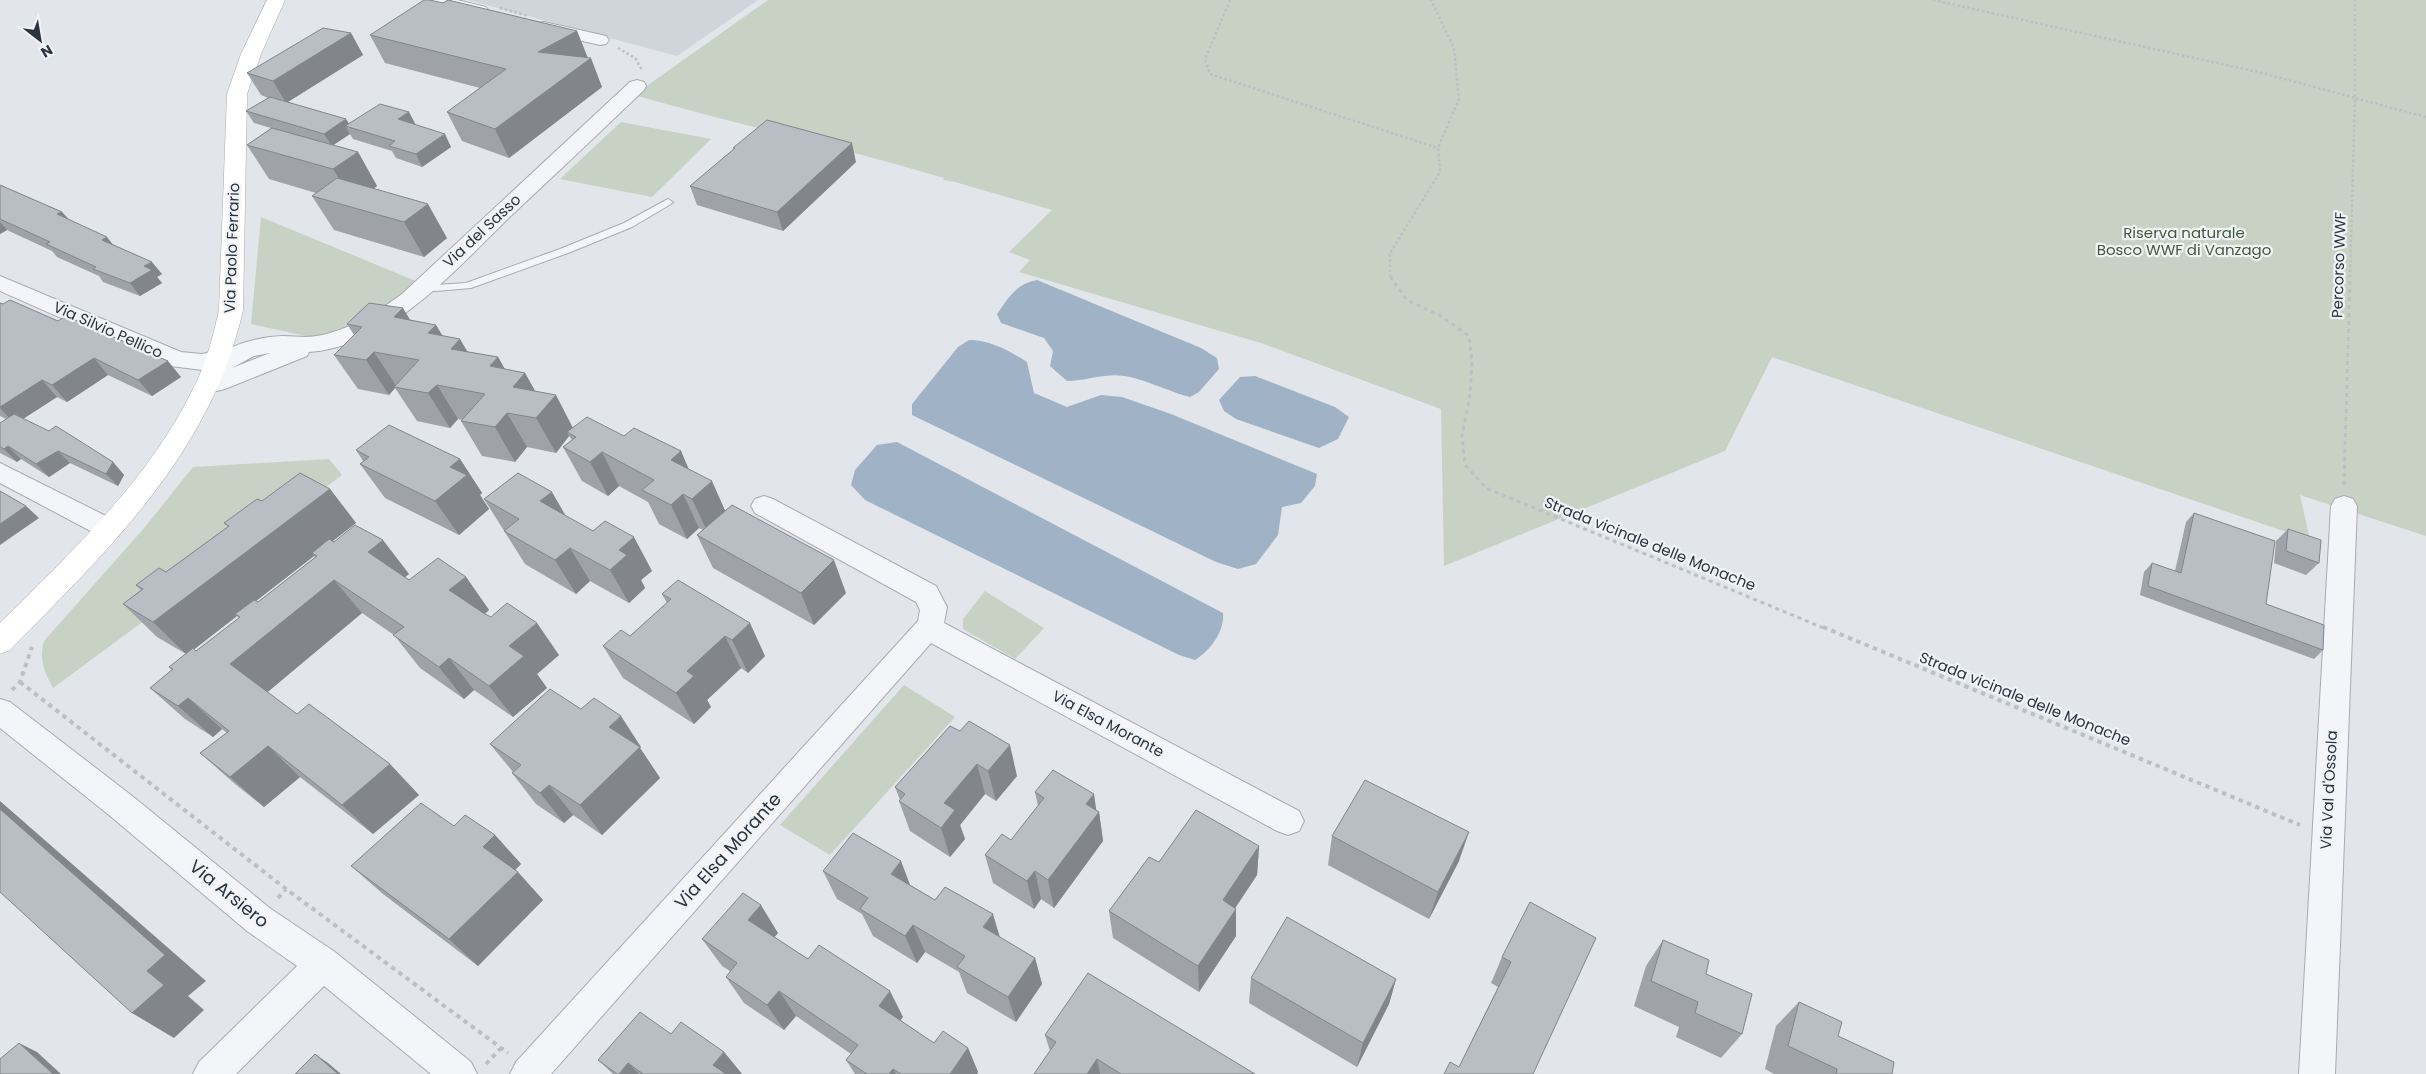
<svg xmlns="http://www.w3.org/2000/svg" width="2426" height="1074" font-family="Poppins,sans-serif">
<rect width="100%" height="100%" fill="#e2e5e9"/>
<!-- built -->
<path fill="#d0d4db" d="M 468,0 L 758,0 L 677,56 Z"/>
<!-- green -->
<path fill="#c7d2c4" d="M 768,0 L 2426,0 L 2426,536 L 2300,495 L 2310,540 L 1772,357 L 1725,451 L 1444,566 L 1441,409 L 1261,343 L 1019,272 L 1030,260 L 1009,252 L 1052,210 L 955,182 L 943,180 L 944,178 C 842,148 737,124 634,95 Z
M 621,122 L 711,139 L 652,197 L 560,179 Z
M 261,217 L 418,282 L 379,313 L 358,324 L 316,338 L 251,324 Z
M 329,459 L 342,475 L 53,688 C 44,671 39,660 44,641 L 145,527 L 193,467 Z
M 985,591 L 1044,628 L 1015,659 L 963,629 L 963,619 Z
M 904,685 L 955,717 L 830,855 L 780,825 Z"/>
<!-- water -->
<path fill="#a0b3c6" d="M 1037,280 L 1201,348 L 1217,358 L 1219,369 L 1199,392 L 1190,397 C 1170,392 1142,378 1124,376 C 1105,373 1086,381 1067,381 L 1050,366 L 1053,351 L 1044,338 L 1001,323 L 997,314 C 1009,297 1016,284 1037,280 Z
M 969,340 C 990,340 1010,351 1027,362 L 1034,393 L 1067,407 L 1101,395 L 1122,397 L 1171,414 L 1317,474 L 1315,486 L 1301,503 L 1282,507 L 1278,535 L 1256,564 L 1238,569 L 1216,562 L 912,415 L 912,404 L 958,347 Z
M 1255,376 L 1335,407 L 1349,417 L 1338,439 L 1319,448 L 1236,419 L 1224,411 L 1219,400 L 1240,377 Z
M 897,442 L 1223,613 C 1225,631 1210,651 1195,660 L 1179,655 L 865,500 L 851,485 L 855,470 L 877,445 Z"/>
<g fill="none" stroke-linecap="round" stroke-linejoin="round">
<!-- lane casing -->
<g stroke="#a7acb3" stroke-width="2">
<path id="lane" d="M 668,199 L 673,202 L 671,204 L 632,227 L 568,253 L 471,288 L 436,291 L 419,288 L 418,286 L 423,283 L 436,285 L 466,283 L 560,249 L 624,223 Z"/>
</g>
<!-- street casing -->
<g stroke="#a7acb3" stroke-width="2">
<path id="street" d="M 427,0 L 457,0 L 486,7 L 489,11 L 486,15 L 480,16 L 430,4 Z
M 544,22 L 606,36 L 609,40 L 606,44 L 600,45 L 538,31 L 535,27 L 538,23 Z
M 637,80 L 644,82 L 646,86 L 644,90 C 601,131 558,172 515,212 C 458,266 393,346 309,352 L 307,356 L 225,389 L 217,391 L 209,389 L 205,383 L 208,378 L 203,370 L 170,366 L 0,291 L 0,276 L 181,352 L 202,354 L 219,350 L 224,351 C 241,342 262,337 282,336 C 294,336 305,338 317,336 C 348,331 377,312 402,294 L 630,82 ZM 270,353 L 232,368 L 254,356 Z
M 0,463 L 118,522 L 122,529 L 118,536 L 109,539 L 100,536 L 0,483 Z
M 764,496 L 773,499 L 936,586 L 947,607 L 944,623 L 1299,811 L 1304,821 L 1299,831 L 1288,835 L 1277,831 L 931,643 L 551,1074 L 510,1074 L 516,1062 L 918,621 L 920,610 L 916,602 L 755,513 L 751,506 L 755,499 Z
M 2344,496 L 2353,499 L 2357,506 L 2335,1074 L 2299,1074 L 2331,506 L 2335,499 Z
M 0,699 L 10,702 L 131,795 L 271,909 L 335,952 L 471,1062 L 477,1074 L 431,1074 L 324,986 L 236,1074 L 193,1074 L 199,1062 L 297,966 L 247,931 L 109,815 L 0,728 Z"/>
</g>
<!-- secondary casing -->
<g stroke="#a7acb3" stroke-width="1">
<path id="secondary" d="M 267,0 L 285,0 L 261,54 L 247,94 L 243,310 C 211,453 108,550 10,650 L 0,654 L 0,623 C 71,552 148,481 193,389 C 206,364 213,337 219,310 L 227,94 L 241,54 Z"/>
</g>
<!-- path-far2 -->
<path stroke="#bcbfc4" stroke-width="2.5" stroke-dasharray="2.5 2.5" stroke-linecap="butt" d="M 1230,0 L 1205,59 L 1210,74 L 1438,148
M 1933,0 L 2262,73 L 2355,98 L 2355,0
M 500,8 L 528,16
M 618,48 L 635,58 L 642,70
M 1390,277 L 1390,253 L 1440,172 L 1438,148 L 1459,99 L 1454,48 L 1431,0
M 2350,277 L 2355,98 L 2426,117"/>
<!-- path-far1 -->
<path stroke="#bcbfc4" stroke-width="3" stroke-dasharray="4 4" stroke-linecap="butt" d="M 1390,276 L 1407,300 L 1441,316 L 1469,336 L 1472,361 L 1470,395 L 1462,436 L 1465,465 L 1486,488 L 1826,629
M 2344,485 L 2350,276"/>
<!-- path -->
<path stroke="#bcbfc4" stroke-width="4" stroke-dasharray="4.5 4.5" stroke-linecap="butt" d="M 1823,627 L 2300,825
M 20,682 L 286,889 L 508,1053
M 12,690 L 20,682 L 32,647
M 278,898 L 286,889
M 486,1064 L 501,1048"/>
<!-- lane -->
<use href="#lane" fill="#f4f5f8" fill-rule="evenodd"/>
<!-- street -->
<use href="#street" fill="#f4f5f8" fill-rule="evenodd"/>
<!-- secondary -->
<use href="#secondary" fill="#fff" fill-rule="evenodd"/>
</g>
<!-- wall -->
<path fill="#9fa3a9" fill-rule="evenodd" d="M 443,3 L 577,31 L 588,58 L 602,87 L 509,158 L 462,141 L 447,112 L 480,88 L 385,63 L 370,35 Z
M 351,33 L 363,55 L 288,102 L 349,124 L 415,125 L 451,147 L 422,167 L 396,158 L 392,151 L 353,139 L 350,134 L 333,145 L 358,152 L 377,186 L 374,188 L 447,238 L 424,257 L 334,230 L 312,196 L 316,193 L 269,179 L 247,145 L 271,128 L 254,123 L 246,111 L 268,98 L 261,95 L 247,73 Z
M 733,148 L 856,162 L 783,231 L 697,205 L 690,186 L 734,149 Z
M 0,185 L 62,212 L 69,220 L 114,245 L 162,274 L 157,277 L 162,283 L 140,296 L 103,282 L 99,276 L 57,257 L 52,251 L 7,230 L 0,234 Z
M 0,303 L 181,377 L 152,396 L 108,375 L 67,402 L 57,397 L 23,419 L 113,462 L 124,475 L 118,486 L 70,463 L 49,477 L 21,459 L 17,462 L 0,453 L 0,423 L 6,419 L 0,416 Z
M 410,320 L 436,325 L 442,335 L 468,352 L 498,357 L 505,369 L 525,373 L 535,391 L 573,428 L 624,436 L 681,451 L 688,469 L 725,510 L 846,593 L 814,625 L 713,568 L 697,535 L 703,530 L 699,528 L 687,539 L 659,524 L 648,502 L 619,486 L 608,496 L 582,481 L 563,447 L 572,440 L 569,436 L 556,453 L 527,447 L 515,462 L 482,456 L 461,421 L 462,420 L 458,419 L 450,428 L 417,421 L 395,388 L 389,395 L 358,389 L 334,355 L 354,335 L 347,324 Z
M 356,450 L 460,459 L 482,493 L 480,495 L 489,509 L 459,535 L 385,498 L 360,464 L 363,461 Z
M 330,489 L 356,523 L 332,541 L 409,574 L 405,577 L 409,580 L 466,577 L 489,610 L 485,614 L 559,655 L 537,674 L 547,688 L 513,717 L 474,690 L 464,699 L 420,668 L 394,635 L 362,613 L 267,692 L 297,714 L 419,795 L 373,834 L 300,777 L 264,807 L 235,784 L 200,753 L 227,733 L 222,729 L 213,737 L 185,719 L 150,688 L 172,670 L 169,667 L 186,654 L 157,637 L 123,604 L 141,590 L 136,585 L 166,572 L 228,527 L 224,523 L 262,501 ZM 314,556 L 315,557 L 258,602 L 256,601 ZM 237,616 L 239,618 L 196,651 L 194,649 Z
M 484,499 L 566,516 L 652,571 L 641,580 L 645,588 L 629,603 L 590,581 L 576,594 L 525,564 Z
M 2194,513 L 2266,604 L 2323,650 L 2314,659 L 2140,595 L 2144,572 L 2152,563 L 2175,571 L 2186,522 Z
M 2288,529 L 2319,563 L 2306,575 L 2274,563 L 2276,541 Z
M 662,594 L 765,656 L 748,673 L 741,668 L 707,700 L 711,707 L 694,724 L 623,678 L 603,646 L 630,636 L 667,603 Z
M 950,726 L 1017,776 L 996,801 L 985,794 L 960,825 L 965,839 L 950,857 L 910,831 L 899,801 L 900,800 L 895,787 Z
M 490,744 L 641,747 L 640,748 L 660,778 L 602,835 L 573,815 L 564,823 L 536,804 L 512,773 L 513,772 Z
M 1035,792 L 1096,810 L 1099,812 L 1103,841 L 1054,908 L 1041,899 L 1034,909 L 993,883 L 985,855 L 1011,840 L 1038,806 Z
M 454,826 L 495,835 L 521,864 L 515,870 L 543,900 L 478,966 L 383,894 L 351,866 Z
M 1332,836 L 1459,861 L 1429,919 L 1328,865 Z
M 1259,846 L 1257,875 L 1235,908 L 1236,909 L 1236,936 L 1199,992 L 1113,938 L 1109,911 L 1159,862 Z
M 823,871 L 911,886 L 1035,958 L 1042,984 L 1016,1022 L 967,993 L 959,972 L 925,952 L 917,963 L 873,936 L 862,914 L 837,899 Z
M 1530,902 L 1533,1074 L 1459,1067 L 1498,987 L 1491,983 L 1502,957 Z
M 778,933 L 774,937 L 808,959 L 903,1017 L 900,1020 L 934,1043 L 968,1048 L 978,1072 L 977,1074 L 855,1074 L 846,1060 L 851,1054 L 796,1016 L 784,1030 L 744,1003 L 726,977 L 730,971 L 722,966 L 702,939 Z
M 1663,940 L 1706,974 L 1742,1034 L 1721,1058 L 1676,1037 L 1679,1027 L 1634,1006 L 1646,966 Z
M 1251,978 L 1396,979 L 1389,1004 L 1357,1067 L 1249,1003 Z
M 1799,1002 L 1838,1036 L 1892,1074 L 1774,1074 L 1765,1069 L 1776,1026 Z
M 671,1034 L 724,1052 L 742,1074 L 613,1074 L 598,1060 Z
M 1045,1035 L 1255,1074 L 1034,1074 L 1050,1051 Z"/>
<!-- shaded-wall -->
<path fill="#82858a" d="M 577,31 L 588,59 L 538,52 Z
M 351,33 L 363,55 L 286,103 L 273,81 Z
M 591,58 L 602,87 L 509,158 L 495,129 Z
M 409,112 L 416,125 L 398,119 Z
M 346,119 L 352,128 L 345,126 L 350,134 L 332,146 L 324,134 Z
M 445,134 L 451,147 L 422,167 L 416,154 Z
M 852,143 L 856,162 L 783,231 L 777,212 Z
M 358,152 L 377,186 L 354,203 L 333,169 Z
M 428,204 L 447,238 L 424,257 L 404,222 Z
M 62,212 L 73,224 L 57,214 Z
M 0,222 L 7,230 L 0,234 Z
M 107,237 L 117,250 L 102,240 Z
M 152,262 L 162,274 L 157,277 L 162,283 L 140,296 L 130,283 L 144,266 Z
M 403,308 L 424,343 L 394,317 Z
M 436,325 L 456,359 L 428,333 Z
M 460,339 L 480,373 L 451,349 Z
M 374,352 L 397,387 L 394,387 L 395,388 L 389,395 L 366,360 Z
M 498,357 L 514,386 L 525,373 L 544,407 L 536,418 L 490,366 Z
M 94,358 L 108,375 L 67,402 L 52,385 Z
M 168,361 L 181,377 L 152,396 L 138,380 Z
M 42,380 L 57,397 L 15,424 L 0,408 L 0,407 Z
M 437,385 L 458,419 L 450,428 L 428,393 Z
M 556,395 L 574,430 L 567,432 L 569,436 L 556,453 L 536,418 Z
M 507,413 L 527,447 L 515,462 L 495,427 Z
M 8,446 L 21,459 L 17,462 L 4,449 Z
M 58,451 L 70,463 L 49,477 L 36,464 Z
M 681,451 L 696,486 L 671,460 Z
M 602,452 L 619,486 L 608,496 L 590,462 Z
M 460,459 L 482,493 L 480,495 L 489,509 L 459,535 L 435,501 L 450,467 Z
M 113,462 L 124,475 L 118,486 L 106,474 Z
M 712,481 L 727,515 L 708,533 L 692,499 Z
M 330,489 L 356,523 L 315,555 L 312,553 L 314,556 L 238,615 L 235,614 L 237,616 L 187,655 L 153,622 Z
M 552,492 L 571,525 L 540,501 Z
M 683,494 L 699,528 L 687,539 L 671,505 Z
M 26,506 L 39,518 L 0,545 L 0,524 Z
M 634,537 L 652,571 L 641,580 L 645,588 L 629,603 L 610,570 L 619,550 Z
M 383,540 L 409,574 L 394,586 L 368,552 Z
M 570,548 L 590,581 L 576,594 L 555,560 Z
M 834,560 L 846,593 L 814,625 L 801,593 Z
M 466,577 L 489,610 L 473,623 L 449,590 Z
M 334,580 L 362,613 L 263,696 L 230,664 Z
M 537,623 L 559,655 L 537,674 L 547,688 L 513,717 L 489,686 L 509,646 Z
M 750,623 L 765,656 L 748,673 L 732,640 Z
M 725,636 L 741,668 L 707,700 L 711,707 L 694,724 L 676,693 L 687,671 Z
M 449,658 L 474,690 L 464,699 L 439,667 Z
M 188,698 L 222,729 L 213,737 L 178,706 Z
M 621,716 L 641,747 L 640,748 L 660,778 L 602,835 L 580,805 L 609,727 Z
M 1010,745 L 1017,776 L 996,801 L 988,771 Z
M 268,746 L 300,777 L 264,807 L 230,777 Z
M 390,764 L 419,795 L 373,834 L 342,805 Z
M 977,764 L 985,794 L 960,825 L 965,839 L 950,857 L 941,828 L 944,803 Z
M 549,785 L 573,815 L 564,823 L 540,793 Z
M 1094,794 L 1097,815 L 1099,812 L 1103,841 L 1054,908 L 1048,880 L 1086,804 Z
M 0,801 L 206,981 L 188,996 L 204,1010 L 174,1038 L 132,1013 L 147,971 L 0,809 Z
M 1469,832 L 1459,861 L 1429,919 L 1438,892 Z
M 495,835 L 521,864 L 509,876 L 483,847 Z
M 1259,846 L 1257,875 L 1222,928 L 1223,900 Z
M 901,861 L 912,890 L 891,874 Z
M 1035,871 L 1041,899 L 1034,909 L 1027,881 Z
M 518,872 L 543,900 L 478,966 L 449,939 Z
M 761,905 L 778,933 L 766,947 L 748,920 Z
M 1236,909 L 1236,936 L 1199,992 L 1198,966 Z
M 993,914 L 1001,941 L 983,927 Z
M 913,925 L 925,952 L 917,963 L 905,936 Z
M 1035,958 L 1042,984 L 1016,1022 L 1008,997 Z
M 1396,979 L 1389,1004 L 1357,1067 L 1363,1043 Z
M 779,991 L 796,1016 L 784,1030 L 767,1005 Z
M 890,991 L 903,1017 L 892,1031 L 879,1006 Z
M 19,1043 L 37,1052 L 61,1074 L 53,1074 Z
M 968,1048 L 978,1072 L 977,1074 L 950,1074 Z
M 724,1052 L 742,1074 L 721,1074 L 713,1065 Z
M 315,1054 L 328,1063 L 341,1074 L 338,1074 Z
M 1097,1059 L 1100,1074 L 1087,1074 Z
M 628,1063 L 639,1074 L 619,1074 Z
M 893,1069 L 896,1074 L 889,1074 Z"/>
<!-- building -->
<path fill="#b9bec5" stroke="#82858a" d="M 424,0 L 430,0 L 443,3 L 448,0 L 577,31 L 538,52 L 591,58 L 495,129 L 447,112 L 506,69 L 370,35 Z
M 323,28 L 351,33 L 273,81 L 247,73 Z
M 270,97 L 346,119 L 324,134 L 246,111 Z
M 380,104 L 409,112 L 398,119 L 445,134 L 416,154 L 389,146 L 395,141 L 345,126 Z
M 767,120 L 852,143 L 777,212 L 690,186 L 735,148 L 733,148 Z
M 272,128 L 358,152 L 333,169 L 247,145 Z
M 337,178 L 428,204 L 404,222 L 312,196 Z
M 0,185 L 62,212 L 57,214 L 107,237 L 102,240 L 152,262 L 144,266 L 152,270 L 130,283 L 93,269 L 96,267 L 46,244 L 50,242 L 0,219 Z
M 10,300 L 58,321 L 66,316 L 168,361 L 138,380 L 94,358 L 52,385 L 42,380 L 0,407 L 0,303 L 3,304 Z
M 369,303 L 403,308 L 394,317 L 436,325 L 428,333 L 460,339 L 451,349 L 498,357 L 490,366 L 525,373 L 513,387 L 556,395 L 536,418 L 507,413 L 495,427 L 461,421 L 485,394 L 437,385 L 428,393 L 394,387 L 419,360 L 374,352 L 366,360 L 334,355 L 362,327 L 347,324 Z
M 14,414 L 49,431 L 56,426 L 113,462 L 106,474 L 58,451 L 36,464 L 8,446 L 4,449 L 0,447 L 0,423 Z
M 587,417 L 624,436 L 634,428 L 681,451 L 671,460 L 712,481 L 692,499 L 683,494 L 671,505 L 642,490 L 654,480 L 602,452 L 590,462 L 563,447 L 576,437 L 567,432 Z
M 389,425 L 460,459 L 450,467 L 467,475 L 435,501 L 360,464 L 369,457 L 356,450 Z
M 300,473 L 330,489 L 153,622 L 123,604 L 143,589 L 136,585 L 159,568 L 166,572 L 229,526 L 224,523 L 257,499 L 262,501 Z
M 518,473 L 552,492 L 540,501 L 593,531 L 605,521 L 634,537 L 619,550 L 627,555 L 610,570 L 570,548 L 555,560 L 504,531 L 519,519 L 484,499 Z
M 0,491 L 26,506 L 0,524 Z
M 732,505 L 834,560 L 801,593 L 697,535 Z
M 2194,513 L 2275,541 L 2266,604 L 2324,625 L 2323,650 L 2148,586 L 2152,563 L 2181,573 Z
M 355,525 L 383,540 L 368,552 L 409,580 L 438,558 L 466,577 L 449,590 L 485,614 L 491,617 L 507,603 L 537,623 L 509,646 L 524,656 L 489,686 L 449,658 L 439,667 L 393,635 L 404,627 L 334,580 L 230,664 L 297,714 L 309,704 L 390,764 L 342,805 L 268,746 L 230,777 L 200,753 L 229,731 L 188,698 L 178,706 L 150,688 L 173,669 L 169,667 L 193,648 L 196,651 L 240,617 L 235,614 L 254,600 L 258,602 L 317,556 L 312,553 L 329,539 L 334,542 Z
M 2288,529 L 2321,540 L 2319,563 L 2286,551 Z
M 678,580 L 750,623 L 732,640 L 725,636 L 687,671 L 694,676 L 676,693 L 603,646 L 621,630 L 630,636 L 671,599 L 662,594 Z
M 550,689 L 581,709 L 594,698 L 621,716 L 609,727 L 640,747 L 580,805 L 549,785 L 540,793 L 512,773 L 521,765 L 490,744 Z
M 969,721 L 1010,745 L 988,771 L 977,764 L 944,803 L 955,810 L 941,828 L 899,801 L 905,794 L 895,787 L 950,726 L 960,731 Z
M 1053,770 L 1094,794 L 1086,804 L 1099,812 L 1048,880 L 1035,871 L 1027,881 L 985,855 L 1002,834 L 1011,840 L 1044,798 L 1035,792 Z
M 1365,780 L 1469,832 L 1438,892 L 1332,836 Z
M 421,803 L 454,826 L 465,815 L 495,835 L 483,847 L 518,872 L 449,939 L 351,866 Z
M 0,809 L 165,955 L 147,971 L 164,985 L 132,1013 L 0,892 Z
M 1196,810 L 1259,846 L 1223,900 L 1236,909 L 1198,966 L 1109,911 L 1149,857 L 1159,862 Z
M 853,833 L 901,861 L 891,874 L 935,900 L 945,887 L 993,914 L 983,927 L 1035,958 L 1008,997 L 957,967 L 965,956 L 913,925 L 905,936 L 860,909 L 868,898 L 823,871 Z
M 743,893 L 761,905 L 748,920 L 808,959 L 819,945 L 890,991 L 879,1006 L 934,1043 L 943,1031 L 968,1048 L 950,1074 L 901,1074 L 893,1069 L 889,1074 L 867,1074 L 846,1060 L 858,1045 L 779,991 L 767,1005 L 726,977 L 737,963 L 702,939 Z
M 1530,902 L 1596,938 L 1533,1074 L 1444,1074 L 1450,1062 L 1459,1067 L 1511,962 L 1502,957 Z
M 1287,917 L 1396,979 L 1363,1043 L 1251,978 Z
M 1663,940 L 1709,960 L 1706,974 L 1752,994 L 1742,1034 L 1695,1013 L 1698,1002 L 1651,981 Z
M 1088,973 L 1255,1074 L 1121,1074 L 1097,1059 L 1087,1074 L 1034,1074 L 1056,1042 L 1045,1035 Z
M 1799,1002 L 1842,1022 L 1838,1036 L 1894,1062 L 1892,1074 L 1836,1074 L 1837,1069 L 1788,1046 Z
M 640,1012 L 671,1034 L 681,1022 L 724,1052 L 713,1065 L 726,1074 L 643,1074 L 628,1063 L 619,1074 L 617,1074 L 598,1060 Z
M 19,1043 L 53,1074 L 0,1074 L 0,1059 Z
M 315,1054 L 338,1074 L 295,1074 Z"/>
<g text-anchor="middle" stroke-width="4.5" stroke-linejoin="round" paint-order="stroke">
<!-- street labels -->
<g font-size="15" fill="#2b3340" stroke="#f1f4f7">
<text transform="translate(482 231) rotate(-43)" y="5">Via del Sasso</text>
<text transform="translate(232 248) rotate(-88)" y="5">Via Paolo Ferrario</text>
<text transform="translate(2339 265) rotate(-88)" y="5">Percorso WWF</text>
<text transform="translate(108 330) rotate(24)" y="5">Via Silvio Pellico</text>
<text transform="translate(1650 544) rotate(22)" y="5">Strada vicinale delle Monache</text>
<text transform="translate(2025 699) rotate(22)" y="5">Strada vicinale delle Monache</text>
<text transform="translate(1108 724) rotate(28)" y="5">Via Elsa Morante</text>
<text transform="translate(2329 790) rotate(-87)" y="5">Via Val d'Ossola</text>
</g>
<!-- park labels -->
<g font-size="15" fill="#405a3a" stroke="#f1f4f7">
<text x="2184" y="238">Riserva naturale<tspan x="2184" dy="17">Bosco WWF di Vanzago</tspan></text>
</g>
<!-- near-street labels -->
<g font-size="18" fill="#2b3340" stroke="#f1f4f7">
<text transform="translate(728 851) rotate(-48)" y="6">Via Elsa Morante</text>
<text transform="translate(229 894) rotate(39)" y="6">Via Arsiero</text>
</g>
</g>
<!-- north arrow -->
<g transform="translate(40 40) rotate(149)" stroke="#f1f4f7" stroke-width="4" paint-order="stroke">
<path d="M0-4L9 19L0 12L-9 19Z" fill="#2b3340"/>
<text y="-8" font-size="14" font-weight="bold" text-anchor="middle" fill="#2b3340">N</text>
</g>
</svg>
